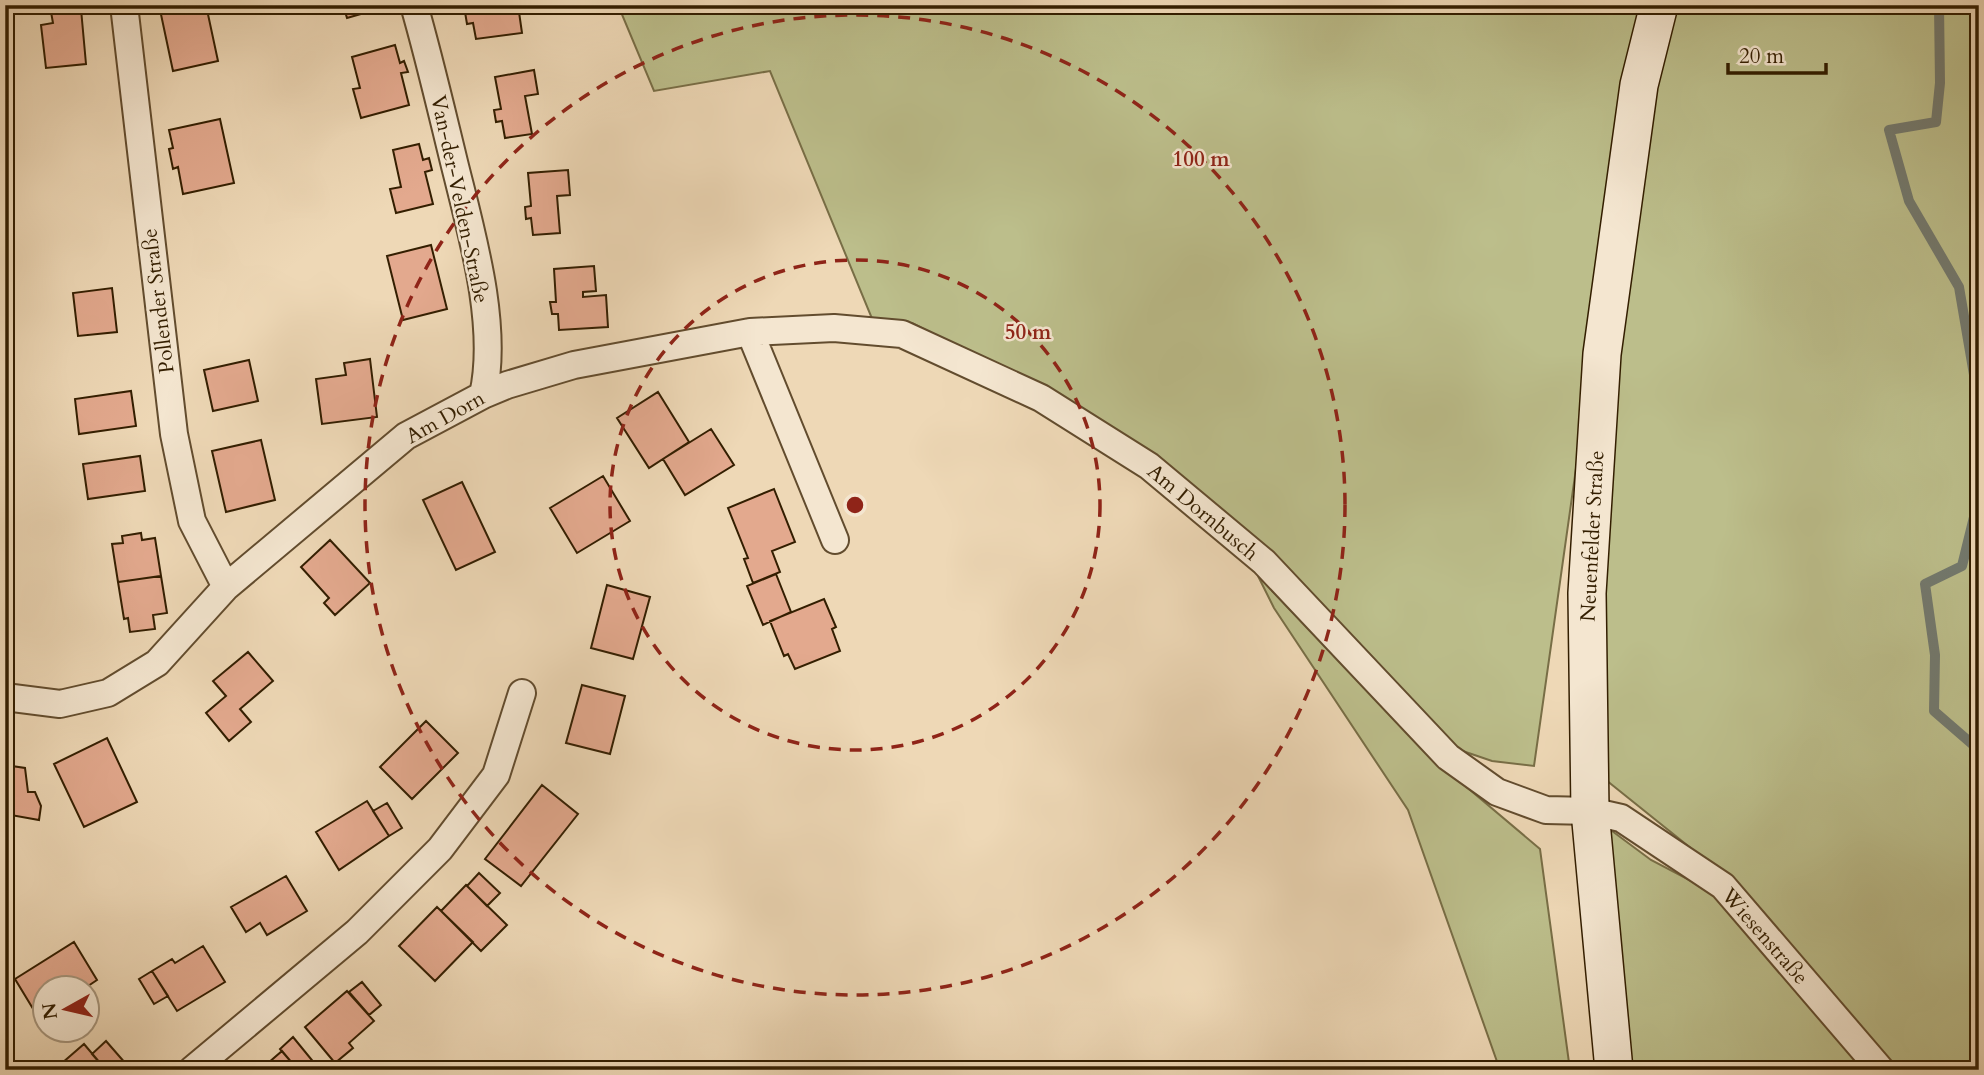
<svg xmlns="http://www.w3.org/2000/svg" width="1984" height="1075" font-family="Cardo,serif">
<rect width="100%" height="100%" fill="#eed8b6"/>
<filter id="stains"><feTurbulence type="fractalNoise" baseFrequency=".00286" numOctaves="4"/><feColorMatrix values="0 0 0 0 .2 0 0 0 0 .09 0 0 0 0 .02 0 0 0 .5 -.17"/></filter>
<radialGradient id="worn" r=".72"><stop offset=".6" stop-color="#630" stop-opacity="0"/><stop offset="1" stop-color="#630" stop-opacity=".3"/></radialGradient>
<!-- green -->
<path fill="#bcbe8b" stroke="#786e46" stroke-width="2" d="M 618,5 L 1979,5 L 1979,958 L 1974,960 L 1979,972 L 1979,1070 L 1889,1070 L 1723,874 L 1601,776 L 1583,419 L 1534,766 L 1492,761 L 1454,748 L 1065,402 L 912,323 L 873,321 L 770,71 L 654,91 Z
M 1258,576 L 1431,757 L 1540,849 L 1570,1070 L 1500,1070 L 1408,810 L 1274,608 Z
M 1608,828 L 1651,860 L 1718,895 L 1869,1070 L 1624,1070 Z"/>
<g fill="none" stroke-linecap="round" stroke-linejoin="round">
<!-- stream -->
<path stroke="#737a6f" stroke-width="10" d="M 1939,5 L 1940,83 L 1936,122 L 1889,130 L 1909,201 L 1959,287 L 1979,404
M 1979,471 L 1976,509 L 1962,566 L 1925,584 L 1935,655 L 1934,711 L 1979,750"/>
</g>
<!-- building -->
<path fill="#e3a98e" stroke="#331e00" stroke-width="2" d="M 159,5 L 206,5 L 218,61 L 173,71 Z
M 343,5 L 384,5 L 385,7 L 347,18 Z
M 470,5 L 518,5 L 522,33 L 476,39 L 473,23 L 467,24 L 465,12 L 471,11 Z
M 81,9 L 86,64 L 46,68 L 41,25 L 53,23 L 51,12 Z
M 395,45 L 400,63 L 404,61 L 408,72 L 401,73 L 409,105 L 361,118 L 353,89 L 360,88 L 352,57 Z
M 534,70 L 538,94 L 525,96 L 532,134 L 505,138 L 502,121 L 496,122 L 494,110 L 501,109 L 495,77 Z
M 220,119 L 234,183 L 183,194 L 178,167 L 173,169 L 169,149 L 173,148 L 169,130 Z
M 419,144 L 423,160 L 429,158 L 432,170 L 425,172 L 433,204 L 396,213 L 390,189 L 401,187 L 393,150 Z
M 568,170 L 570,195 L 557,196 L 560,233 L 533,235 L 531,218 L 526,219 L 525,207 L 531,206 L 528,173 Z
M 431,245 L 447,309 L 403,320 L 387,256 Z
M 594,266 L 596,291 L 583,292 L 583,297 L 606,295 L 608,327 L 559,330 L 558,314 L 552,314 L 550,302 L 556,302 L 554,269 Z
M 112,288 L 117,332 L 78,336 L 73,293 Z
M 370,359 L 377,417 L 322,424 L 316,379 L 346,375 L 344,363 Z
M 249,360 L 258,401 L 213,411 L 204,370 Z
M 131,391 L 136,426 L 79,434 L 75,399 Z
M 658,392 L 689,442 L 649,468 L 617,418 Z
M 711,429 L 734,465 L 685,495 L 663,459 Z
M 261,440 L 275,500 L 226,512 L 212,451 Z
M 140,456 L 145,491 L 88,499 L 83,464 Z
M 603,476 L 630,521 L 577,553 L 550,508 Z
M 462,482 L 495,552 L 456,570 L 423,500 Z
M 774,489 L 795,542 L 772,551 L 780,572 L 753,583 L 744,559 L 748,558 L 728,508 Z
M 141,533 L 142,540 L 155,538 L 161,576 L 118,582 L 112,544 L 123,543 L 122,536 Z
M 330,540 L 370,583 L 335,615 L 324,603 L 329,598 L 301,567 Z
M 776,574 L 791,612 L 763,625 L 747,586 Z
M 161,576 L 167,613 L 153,615 L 155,629 L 130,632 L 128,618 L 124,619 L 118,582 Z
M 607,585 L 650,597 L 633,659 L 591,648 Z
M 5,598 L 9,598 L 9,645 L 5,645 Z
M 824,599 L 836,627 L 832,629 L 840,651 L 795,669 L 788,654 L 784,656 L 770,621 Z
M 248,652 L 273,681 L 240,709 L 251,722 L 229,741 L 206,713 L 226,696 L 213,681 Z
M 582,685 L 625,696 L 610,754 L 566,743 Z
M 426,721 L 458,753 L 412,799 L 380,767 Z
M 107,738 L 137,802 L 84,827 L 54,764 Z
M 5,765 L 25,768 L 28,792 L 35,792 L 41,806 L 39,820 L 5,814 Z
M 542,785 L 578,814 L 521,886 L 485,859 Z
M 367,801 L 389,836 L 339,870 L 316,832 Z
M 387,803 L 402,828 L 389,836 L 373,811 Z
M 479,873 L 500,893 L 487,906 L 467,886 Z
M 286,876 L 307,911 L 267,935 L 260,923 L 246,932 L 231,907 Z
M 466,885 L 507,925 L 481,951 L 441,911 Z
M 437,907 L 473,942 L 435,981 L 399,946 Z
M 74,942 L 97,980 L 85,988 L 46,988 L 46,1012 L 38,1017 L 15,979 Z
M 203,946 L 225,982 L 177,1011 L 152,971 L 172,959 L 175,963 Z
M 152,971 L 168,996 L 154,1004 L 139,979 Z
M 362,982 L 381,1005 L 369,1015 L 349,992 Z
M 347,991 L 374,1021 L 349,1043 L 353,1048 L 335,1063 L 305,1027 Z
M 293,1037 L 320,1070 L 298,1070 L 280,1049 Z
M 106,1041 L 126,1064 L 119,1070 L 106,1070 L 92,1054 Z
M 84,1044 L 106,1070 L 54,1070 Z
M 282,1051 L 298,1070 L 260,1070 Z"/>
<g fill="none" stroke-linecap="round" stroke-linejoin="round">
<!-- street casing -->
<g stroke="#624c2e" stroke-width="30">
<path id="street" d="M 124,5 L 174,434 L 192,521 L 226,587
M 414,5 C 429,57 441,109 454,162 C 471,231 499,325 483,395
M 750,332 L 835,540
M 5,697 L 60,704 L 108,693 L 157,663 L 226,587 L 406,436 L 483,395 L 507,385 L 574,365 L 750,332 L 834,328 L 902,334 L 1041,398 L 1149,466 L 1264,562 L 1448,757 L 1497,792 L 1546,810 L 1590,811 L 1621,818 L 1723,886 L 1881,1070
M 192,1070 L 357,932 L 440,849 L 496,775 L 522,693"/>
</g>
<!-- secondary casing -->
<g stroke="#331e00" stroke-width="40">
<path id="secondary" d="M 1614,1070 L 1590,811 L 1587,593 L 1602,354 L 1639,85 L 1659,5"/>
</g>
<!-- street -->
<use href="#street" stroke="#f4e6d0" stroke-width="26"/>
<!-- secondary -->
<use href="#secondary" stroke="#f4e6d0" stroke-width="37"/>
</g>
<!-- distance rings -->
<g fill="none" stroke="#8f2418" stroke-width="3.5" stroke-dasharray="12 9">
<circle cx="855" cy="505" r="245"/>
<circle cx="855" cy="505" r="490"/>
</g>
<g text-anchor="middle" stroke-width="5" stroke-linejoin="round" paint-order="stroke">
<!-- street labels -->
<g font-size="21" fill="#331e00" stroke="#f4e6d0">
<text transform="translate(460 199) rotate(78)" y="7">Van-der-Velden-Straße</text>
<text transform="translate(158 301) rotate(-97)" y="7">Pollender Straße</text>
<text transform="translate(445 417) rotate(-29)" y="7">Am Dorn</text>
<text transform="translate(1203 512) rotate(40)" y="7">Am Dornbusch</text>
<text transform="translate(1592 536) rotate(-87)" y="7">Neuenfelder Straße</text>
<text transform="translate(1765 936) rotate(49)" y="7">Wiesenstraße</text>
</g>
</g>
<circle cx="855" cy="505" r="10" fill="#8f2418" stroke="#f4e6d0" stroke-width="3.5"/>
<g font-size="21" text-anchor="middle" font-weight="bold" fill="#8f2418" stroke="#f4e6d0" stroke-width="5" stroke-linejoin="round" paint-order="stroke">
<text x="1201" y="166">100 m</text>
<text x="1028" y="339">50 m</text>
</g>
<!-- margin -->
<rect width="1984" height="1075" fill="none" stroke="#eed8b6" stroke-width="28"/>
<rect x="7" y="7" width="1970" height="1061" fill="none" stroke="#331e00" stroke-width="3.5"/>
<rect x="14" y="14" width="1956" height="1047" fill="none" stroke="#331e00" stroke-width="2"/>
<!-- north arrow -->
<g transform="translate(66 1009) rotate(262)"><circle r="33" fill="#f4e6d0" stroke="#a7967d" stroke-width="2"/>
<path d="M0-5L12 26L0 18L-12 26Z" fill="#8f2418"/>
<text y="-10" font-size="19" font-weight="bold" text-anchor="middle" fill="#331e00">N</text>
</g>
<!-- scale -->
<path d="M1728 63v10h98v-10" fill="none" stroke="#331e00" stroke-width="3.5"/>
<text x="1739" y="63" font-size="21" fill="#331e00" stroke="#f4e6d0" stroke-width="5" paint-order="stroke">20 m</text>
<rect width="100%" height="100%" filter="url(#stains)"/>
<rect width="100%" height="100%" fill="url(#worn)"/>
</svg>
